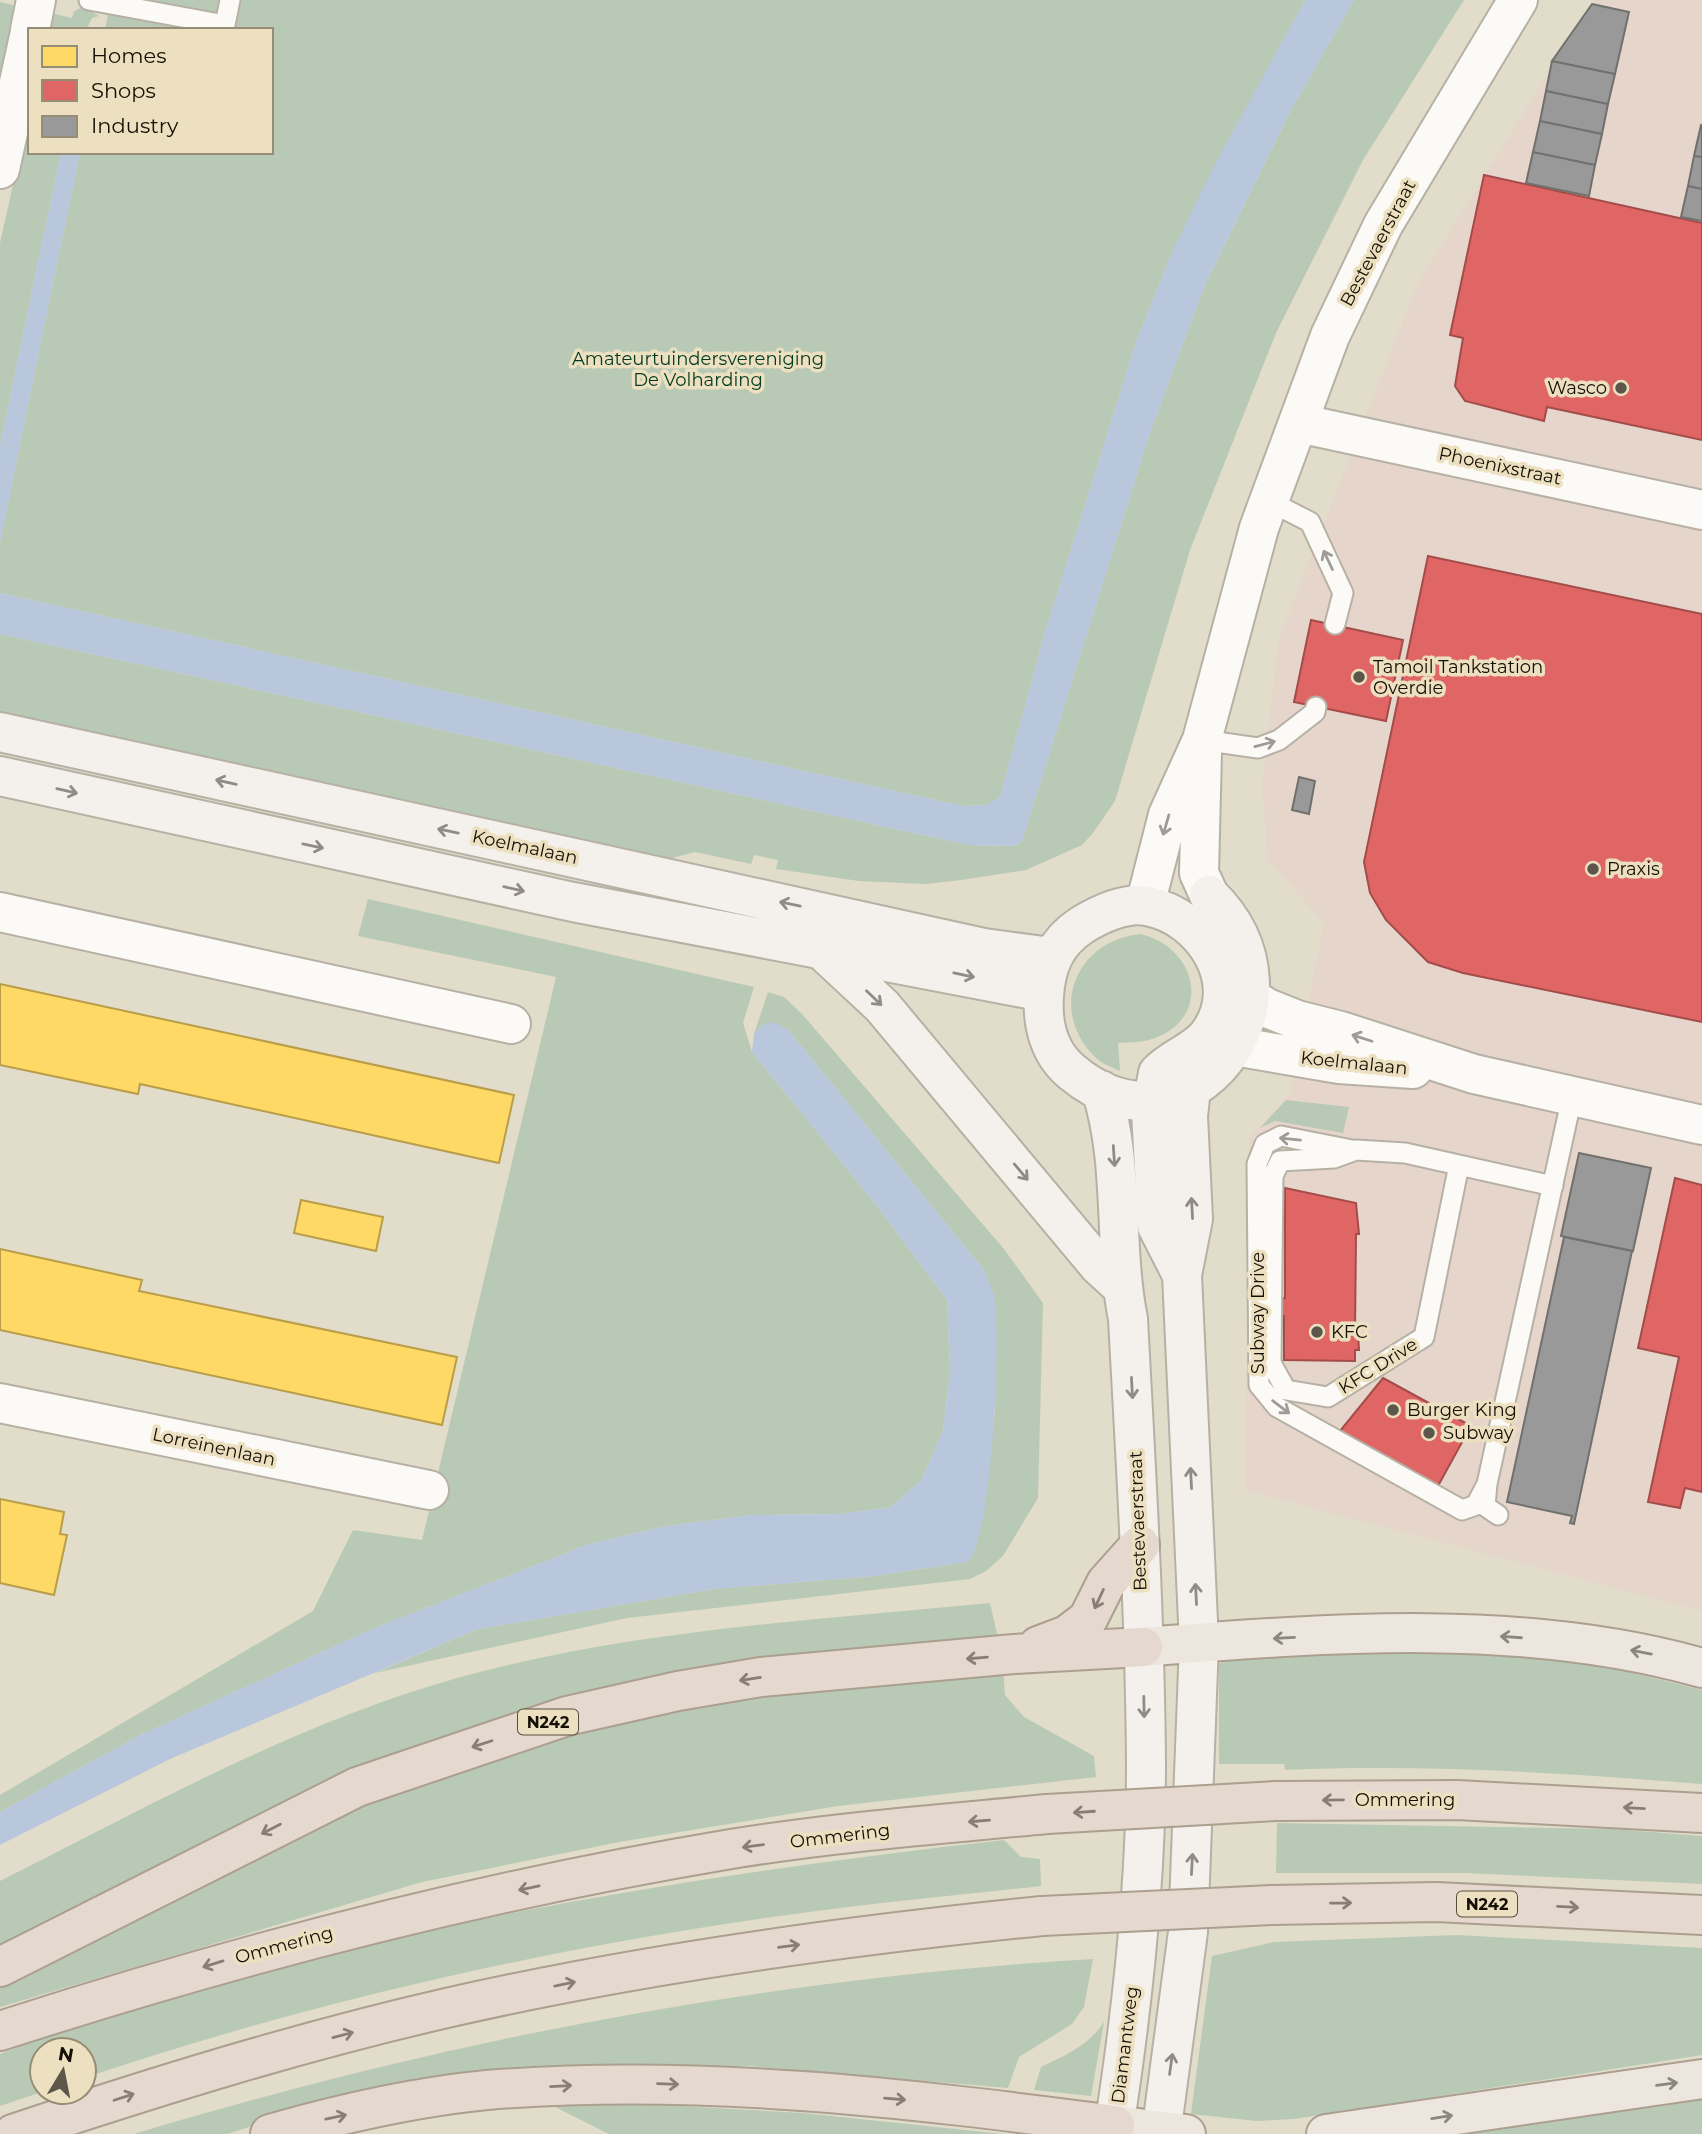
<svg xmlns="http://www.w3.org/2000/svg" width="1702" height="2134" font-family="Montserrat,sans-serif">
<rect width="100%" height="100%" fill="#e2dcca"/>
<!-- industrial -->
<path fill="#e6d5cb" d="M 1594,0 L 1702,0 L 1702,1611 L 1245,1490 L 1249,1138 L 1291,1093 L 1324,922 L 1268,861 L 1262,785 L 1279,639 L 1418,283 Z"/>
<!-- green -->
<path fill="#b8cab5" d="M 111,0 L 1305,0 L 1172,252 L 1137,339 L 1045,632 L 1000,797 L 985,805 L 963,806 L 0,593 L 0,542 L 80,152 L 271,152 L 271,30 L 105,30 Z
M 1354,0 L 1464,0 L 1363,160 L 1276,333 L 1190,550 L 1115,801 L 1093,833 L 1082,845 L 1026,870 L 961,880 L 926,884 L 859,881 L 776,869 L 778,860 L 754,855 L 751,864 L 695,852 L 669,859 L 0,712 L 0,634 L 969,845 L 1015,846 L 1022,841 L 1150,433 L 1204,287 L 1290,112 Z
M 0,2 L 21,7 L 0,107 Z
M 83,7 L 99,16 L 92,18 L 86,30 L 47,30 L 51,13 L 72,18 L 74,11 Z
M 30,109 L 30,152 L 61,152 L 0,445 L 0,243 Z
M 368,899 L 754,987 L 743,1023 L 752,1052 L 877,1206 L 947,1300 L 950,1371 L 943,1430 L 922,1479 L 891,1507 L 840,1514 L 751,1515 L 666,1526 L 589,1544 L 372,1629 L 140,1735 L 0,1812 L 0,1795 L 313,1611 L 353,1530 L 422,1540 L 556,977 L 358,936 Z
M 1140,934 C 1197,947 1213,1016 1155,1038 C 1143,1043 1130,1042 1118,1043 L 1120,1071 C 1112,1067 1102,1064 1096,1058 C 1047,1011 1075,941 1140,934 Z
M 768,992 L 784,997 L 802,1014 L 1004,1249 L 1043,1303 L 1038,1498 L 1003,1556 L 986,1571 L 970,1579 L 627,1618 L 375,1673 L 478,1629 L 714,1589 L 866,1577 L 968,1562 L 995,1412 L 994,1296 L 984,1270 L 788,1030 L 765,1023 L 754,1034 Z
M 1286,1100 L 1349,1107 L 1343,1133 L 1275,1121 L 1260,1128 Z
M 990,1603 L 999,1643 L 559,1702 L 355,1766 L 0,1949 L 0,1881 C 125,1818 250,1749 382,1702 C 577,1632 787,1623 990,1603 Z
M 1478,1652 L 1605,1666 L 1702,1690 L 1702,1784 C 1564,1773 1424,1764 1285,1770 L 1284,1764 L 1219,1764 L 1219,1664 L 1235,1653 Z
M 1003,1668 L 1005,1695 L 1024,1717 L 1094,1756 L 1096,1777 L 838,1806 L 619,1842 L 422,1882 L 0,2007 L 0,1981 L 395,1786 L 722,1691 Z
M 1277,1823 L 1613,1829 L 1702,1836 L 1702,1884 L 1466,1873 L 1276,1873 Z
M 1004,1840 L 1021,1857 L 1040,1859 L 1041,1886 C 952,1896 862,1904 773,1917 C 540,1950 307,2003 84,2078 L 84,2050 L 42,2050 L 42,2092 L 0,2106 L 0,2054 C 322,1933 665,1879 1004,1840 Z
M 1457,1935 L 1702,1948 L 1702,2055 L 1294,2119 L 1257,2121 L 1191,2114 L 1212,1956 L 1274,1942 Z
M 1093,1959 L 1084,2007 L 1072,2024 L 1019,2057 L 1008,2088 L 748,2066 L 567,2069 L 274,2119 L 227,2134 L 134,2134 C 447,2040 767,1978 1093,1959 Z
M 1104,2022 L 1091,2096 L 1034,2090 L 1041,2067 C 1066,2055 1088,2046 1104,2022 Z
M 537,2098 L 803,2113 L 1003,2134 L 609,2134 Z
M 1702,2098 L 1702,2134 L 1462,2134 Z"/>
<!-- water -->
<path fill="#b8c7dc" d="M 1305,0 L 1354,0 L 1290,112 L 1204,287 L 1150,433 L 1022,841 L 1014,846 L 969,845 L 0,634 L 0,593 L 963,806 L 985,805 L 1000,797 L 1045,632 L 1137,339 L 1172,252 L 1214,166 Z
M 61,152 L 80,152 L 0,542 L 0,445 Z
M 765,1023 L 777,1023 L 788,1030 L 984,1270 C 987,1279 992,1287 994,1296 C 1002,1335 992,1537 968,1562 L 866,1577 L 714,1589 L 478,1629 L 170,1759 L 0,1845 L 0,1812 L 140,1735 L 372,1629 L 589,1544 L 666,1526 L 751,1515 L 840,1514 L 891,1507 L 922,1479 L 943,1430 L 950,1371 L 947,1300 L 877,1206 L 752,1052 L 754,1034 Z"/>
<!-- homes -->
<path fill="#ffd966" stroke="#b99d49" stroke-width="2" d="M 0,984 L 514,1095 L 499,1163 L 140,1084 L 138,1094 L 0,1065 Z
M 301,1200 L 383,1217 L 376,1251 L 294,1233 Z
M 0,1249 L 142,1280 L 139,1291 L 457,1357 L 442,1425 L 0,1330 Z
M 0,1499 L 64,1512 L 60,1534 L 67,1535 L 54,1595 L 0,1583 Z"/>
<!-- shops -->
<path fill="#e06666" stroke="#a34c49" stroke-width="2" d="M 1484,175 L 1702,223 L 1702,440 L 1547,407 L 1544,421 L 1465,401 L 1455,386 L 1463,338 L 1450,335 Z
M 1428,556 L 1702,614 L 1702,1022 L 1463,973 L 1428,962 L 1386,920 L 1370,893 L 1364,862 Z
M 1311,620 L 1403,640 L 1386,721 L 1294,702 Z
M 1675,1178 L 1702,1185 L 1702,1492 L 1685,1488 L 1680,1508 L 1648,1502 L 1679,1357 L 1638,1348 Z
M 1285,1188 L 1356,1203 L 1359,1234 L 1356,1234 L 1355,1333 L 1358,1333 L 1359,1350 L 1355,1350 L 1355,1361 L 1284,1360 L 1284,1316 L 1281,1316 L 1281,1299 L 1285,1298 Z
M 1383,1378 L 1471,1426 L 1438,1486 L 1340,1431 Z"/>
<!-- industry -->
<path fill="#999" stroke="#71706d" stroke-width="2" d="M 1592,4 L 1629,12 L 1615,74 L 1552,61 Z
M 1552,61 L 1615,74 L 1608,104 L 1546,91 Z
M 1546,91 L 1608,104 L 1602,134 L 1540,121 Z
M 1540,121 L 1602,134 L 1595,165 L 1533,152 Z
M 1701,125 L 1702,125 L 1702,157 L 1694,156 Z
M 1533,152 L 1595,165 L 1589,196 L 1526,183 Z
M 1694,156 L 1702,157 L 1702,189 L 1688,186 Z
M 1688,186 L 1702,189 L 1702,221 L 1681,217 Z
M 1299,777 L 1315,781 L 1309,814 L 1292,810 Z
M 1579,1153 L 1651,1168 L 1633,1251 L 1561,1236 Z
M 1564,1237 L 1632,1251 L 1574,1524 L 1570,1523 L 1572,1516 L 1507,1502 Z"/>
<g fill="none" stroke-linecap="round" stroke-linejoin="round">
<!-- lane casing -->
<g stroke="#b6b1a4" stroke-width="23">
<path id="lane" d="M 89,0 L 225,25 L 230,0
M 1269,501 L 1310,522 L 1343,593 L 1335,624
M 1202,740 L 1258,748 L 1279,740 L 1315,712 L 1316,707
M 1352,1150 L 1281,1136 L 1265,1144 L 1257,1164 L 1259,1385 L 1277,1407 L 1462,1510 L 1476,1505 L 1487,1484
M 1459,1165 L 1424,1337 L 1328,1397 L 1286,1390 L 1271,1363 L 1273,1176 L 1280,1161 L 1334,1158 L 1356,1150 L 1405,1153 L 1553,1186
M 1498,1515 L 1485,1506 L 1487,1484 L 1572,1097"/>
</g>
<!-- street casing -->
<g stroke="#b6b1a4" stroke-width="42">
<path id="street" d="M 30,30 L 36,0
M 0,169 L 30,32
M 1298,423 L 1702,510
M 1202,752 L 1199,873 L 1209,895
M 1145,905 L 1168,815 L 1202,740 L 1259,528 L 1330,336 L 1383,225 L 1518,0
M 0,912 L 511,1024
M 1251,998 L 1267,1008 L 1297,1020 L 1341,1031 L 1474,1074 L 1702,1125
M 1234,1046 L 1339,1064 L 1413,1069
M 0,1403 L 429,1490"/>
</g>
<!-- secondary casing -->
<g stroke="#b6b1a4" stroke-width="42">
<path id="secondary" d="M 0,732 L 984,948 L 1051,957
M 0,776 L 573,902 L 1044,992
M 824,952 L 882,1006 L 1099,1266 L 1122,1287
M 1101,1090 C 1125,1163 1113,1244 1128,1319 C 1136,1468 1145,1616 1146,1765 C 1146,1888 1132,2012 1113,2134
M 1182,1275 L 1157,1226 L 1151,1111 L 1158,1073 C 1173,1057 1195,1052 1208,1035 C 1247,984 1203,916 1147,906 C 1126,902 1100,914 1082,925 C 1056,942 1046,965 1044,996 C 1042,1024 1049,1053 1072,1072 C 1188,1169 1318,1000 1209,895
M 1161,2134 L 1188,1932 L 1199,1643 L 1182,1275 L 1193,1219 L 1188,1116 L 1191,1089"/>
</g>
<!-- primary casing -->
<g stroke="#ac9f8f" stroke-width="42">
<path id="primary" d="M 1143,1647 C 1326,1633 1523,1617 1702,1668
M 1115,2125 L 1186,2134
M 1326,2134 L 1702,2079"/>
</g>
<!-- highway casing -->
<g stroke="#ac9f8f" stroke-width="42">
<path id="highway" d="M 1038,1646 L 1067,1635 L 1088,1619 L 1106,1583 L 1140,1545
M 1275,1801 L 1457,1800 L 1702,1813
M 1272,1905 L 1436,1902 L 1702,1915
M 0,1967 L 357,1787 L 567,1716 L 678,1691 L 761,1677 L 1014,1654 L 1143,1647
M 0,2031 C 241,1953 480,1891 731,1849 C 835,1832 942,1824 1047,1814
M 13,2134 C 157,2086 302,2041 451,2007 C 645,1963 843,1936 1042,1916
M 270,2134 C 340,2114 414,2097 487,2090 C 698,2073 906,2098 1115,2125"/>
</g>
<!-- lane -->
<use href="#lane" stroke="#fbfaf7" stroke-width="19"/>
<!-- street -->
<use href="#street" stroke="#fbfaf7" stroke-width="38"/>
<!-- secondary -->
<use href="#secondary" stroke="#f4f0eb" stroke-width="38"/>
<!-- primary -->
<use href="#primary" stroke="#ede6df" stroke-width="38"/>
<!-- highway -->
<use href="#highway" stroke="#e5d9cf" stroke-width="38"/>
<!-- highway-bridge casing -->
<g stroke="#ac9f8f" stroke-width="42" stroke-linecap="butt">
<path id="highway-bridge" d="M 1047,1814 L 1275,1801
M 1042,1916 L 1272,1905"/>
</g>
<!-- highway-bridge -->
<use href="#highway-bridge" stroke="#e5d9cf" stroke-width="38"/>
</g>
<!-- one-way arrows -->
<defs><path id="oneway-shaft" d="M-6 0H5M1.5-3L5.5 0L1.5 3" fill="none" stroke-width="1.6" stroke-linecap="round" stroke-linejoin="round" transform="scale(1.75)"/></defs>
<g stroke="#9f9c97">
<use href="#oneway-shaft" transform="translate(1328 560) rotate(-115)"/>
<use href="#oneway-shaft" transform="translate(1265 744) rotate(-15)"/>
<use href="#oneway-shaft" transform="translate(1166 825) rotate(106)"/>
<use href="#oneway-shaft" transform="translate(1362 1038) rotate(-162)"/>
<use href="#oneway-shaft" transform="translate(1290 1139) rotate(-174)"/>
<use href="#oneway-shaft" transform="translate(1281 1407) rotate(37)"/>
</g>
<g stroke="#908b84">
<use href="#oneway-shaft" transform="translate(226 782) rotate(-167)"/>
<use href="#oneway-shaft" transform="translate(67 791) rotate(13)"/>
<use href="#oneway-shaft" transform="translate(448 831) rotate(-168)"/>
<use href="#oneway-shaft" transform="translate(313 846) rotate(12)"/>
<use href="#oneway-shaft" transform="translate(514 889) rotate(13)"/>
<use href="#oneway-shaft" transform="translate(790 904) rotate(-168)"/>
<use href="#oneway-shaft" transform="translate(964 975) rotate(12)"/>
<use href="#oneway-shaft" transform="translate(874 998) rotate(44)"/>
<use href="#oneway-shaft" transform="translate(1114 1156) rotate(86)"/>
<use href="#oneway-shaft" transform="translate(1021 1172) rotate(50)"/>
<use href="#oneway-shaft" transform="translate(1192 1208) rotate(-93)"/>
<use href="#oneway-shaft" transform="translate(1132 1388) rotate(87)"/>
<use href="#oneway-shaft" transform="translate(1191 1478) rotate(-93)"/>
<use href="#oneway-shaft" transform="translate(1196 1594) rotate(-93)"/>
<use href="#oneway-shaft" transform="translate(1144 1707) rotate(89)"/>
<use href="#oneway-shaft" transform="translate(1192 1864) rotate(-87)"/>
<use href="#oneway-shaft" transform="translate(1171 2064) rotate(-82)"/>
</g>
<g stroke="#877f75">
<use href="#oneway-shaft" transform="translate(1099 1599) rotate(115)"/>
<use href="#oneway-shaft" transform="translate(977 1658) rotate(175)"/>
<use href="#oneway-shaft" transform="translate(750 1679) rotate(171)"/>
<use href="#oneway-shaft" transform="translate(482 1744) rotate(162)"/>
<use href="#oneway-shaft" transform="translate(1333 1800) rotate(179)"/>
<use href="#oneway-shaft" transform="translate(1634 1808) rotate(-177)"/>
<use href="#oneway-shaft" transform="translate(1084 1812) rotate(176)"/>
<use href="#oneway-shaft" transform="translate(979 1821) rotate(175)"/>
<use href="#oneway-shaft" transform="translate(271 1829) rotate(153)"/>
<use href="#oneway-shaft" transform="translate(753 1846) rotate(173)"/>
<use href="#oneway-shaft" transform="translate(529 1888) rotate(168)"/>
<use href="#oneway-shaft" transform="translate(1341 1903) rotate(-1)"/>
<use href="#oneway-shaft" transform="translate(1568 1907) rotate(3)"/>
<use href="#oneway-shaft" transform="translate(789 1946) rotate(-7)"/>
<use href="#oneway-shaft" transform="translate(213 1964) rotate(163)"/>
<use href="#oneway-shaft" transform="translate(565 1984) rotate(-12)"/>
<use href="#oneway-shaft" transform="translate(343 2035) rotate(-15)"/>
<use href="#oneway-shaft" transform="translate(668 2084) rotate(2)"/>
<use href="#oneway-shaft" transform="translate(561 2086) rotate(-3)"/>
<use href="#oneway-shaft" transform="translate(124 2097) rotate(-18)"/>
<use href="#oneway-shaft" transform="translate(895 2099) rotate(5)"/>
<use href="#oneway-shaft" transform="translate(336 2117) rotate(-12)"/>
</g>
<g stroke="#8c867d">
<use href="#oneway-shaft" transform="translate(1511 1637) rotate(-176)"/>
<use href="#oneway-shaft" transform="translate(1284 1638) rotate(177)"/>
<use href="#oneway-shaft" transform="translate(1641 1652) rotate(-169)"/>
<use href="#oneway-shaft" transform="translate(1667 2084) rotate(-8)"/>
<use href="#oneway-shaft" transform="translate(1442 2117) rotate(-9)"/>
</g>
<!-- markers -->
<g fill="#5d574b" stroke="#ede0c0" stroke-width="2.5">
<circle cx="1621" cy="388" r="7"/>
<circle cx="1359" cy="677" r="7"/>
<circle cx="1593" cy="869" r="7"/>
<circle cx="1317" cy="1332" r="7"/>
<circle cx="1393" cy="1410" r="7"/>
<circle cx="1429" cy="1433" r="7"/>
</g>
<g text-anchor="middle" stroke-width="7" stroke-linejoin="round" paint-order="stroke">
<!-- shield labels -->
<g fill="#ede0c0" stroke="#564e3e" stroke-width="2">
<rect x="518" y="1709.5" width="60" height="25" rx="5"/>
<rect x="1457" y="1891.5" width="60" height="25" rx="5"/>
</g>
<g font-size="16" font-weight="bold" fill="#151006">
<text x="548" y="1728">N242</text>
<text x="1487" y="1910">N242</text>
</g>
<!-- street labels -->
<g font-size="18" fill="#151006" stroke="#ede0c0">
<text transform="translate(1378 243) rotate(-62)" y="6">Bestevaerstraat</text>
<text transform="translate(1500 466) rotate(12)" y="6">Phoenixstraat</text>
<text transform="translate(525 847) rotate(12)" y="6">Koelmalaan</text>
<text transform="translate(1354 1063) rotate(6)" y="6">Koelmalaan</text>
<text transform="translate(1258 1313) rotate(-90)" y="6">Subway Drive</text>
<text transform="translate(1378 1366) rotate(-32)" y="6">KFC Drive</text>
<text transform="translate(214 1447) rotate(12)" y="6">Lorreinenlaan</text>
<text transform="translate(1138 1521) rotate(-92)" y="6">Bestevaerstraat</text>
<text x="1405" y="1806">Ommering</text>
<text transform="translate(840 1836) rotate(-7)" y="6">Ommering</text>
<text transform="translate(284 1945) rotate(-15)" y="6">Ommering</text>
<text transform="translate(1125 2045) rotate(-83)" y="6">Diamantweg</text>
</g>
<!-- park labels -->
<g font-size="18" fill="#013b22" stroke="#ede0c0">
<text x="698" y="365">Amateurtuindersvereniging<tspan x="698" dy="21">De Volharding</tspan></text>
</g>
<!-- poi labels -->
<g font-size="18" fill="#151006" stroke="#ede0c0" text-anchor="start">
<text x="1607" y="394" text-anchor="end">Wasco</text>
<text x="1373" y="673">Tamoil Tankstation<tspan x="1373" dy="21">Overdie</tspan></text>
<text x="1607" y="875">Praxis</text>
<text x="1331" y="1338">KFC</text>
<text x="1407" y="1416">Burger King</text>
<text x="1443" y="1439">Subway</text>
</g>
</g>
<!-- legend -->
<rect x="28" y="28" width="245" height="126" fill="#ede0c0" stroke="#978d76" stroke-width="2"/>
<rect x="42" y="46" width="35" height="21" fill="#ffd966" stroke="#978d76" stroke-width="2"/>
<text x="91" y="63" font-size="21" fill="#151006">Homes</text>
<rect x="42" y="80" width="35" height="21" fill="#e06666" stroke="#978d76" stroke-width="2"/>
<text x="91" y="98" font-size="21" fill="#151006">Shops</text>
<rect x="42" y="116" width="35" height="21" fill="#999999" stroke="#978d76" stroke-width="2"/>
<text x="91" y="133" font-size="21" fill="#151006">Industry</text>
<!-- north arrow -->
<g transform="translate(63 2071) rotate(10)"><circle r="33" fill="#ede0c0" stroke="#978d76" stroke-width="2"/>
<path d="M0-5L12 26L0 18L-12 26Z" fill="#5d574b"/>
<text y="-10" font-size="19" font-weight="bold" text-anchor="middle" fill="#151006">N</text>
</g>
</svg>
